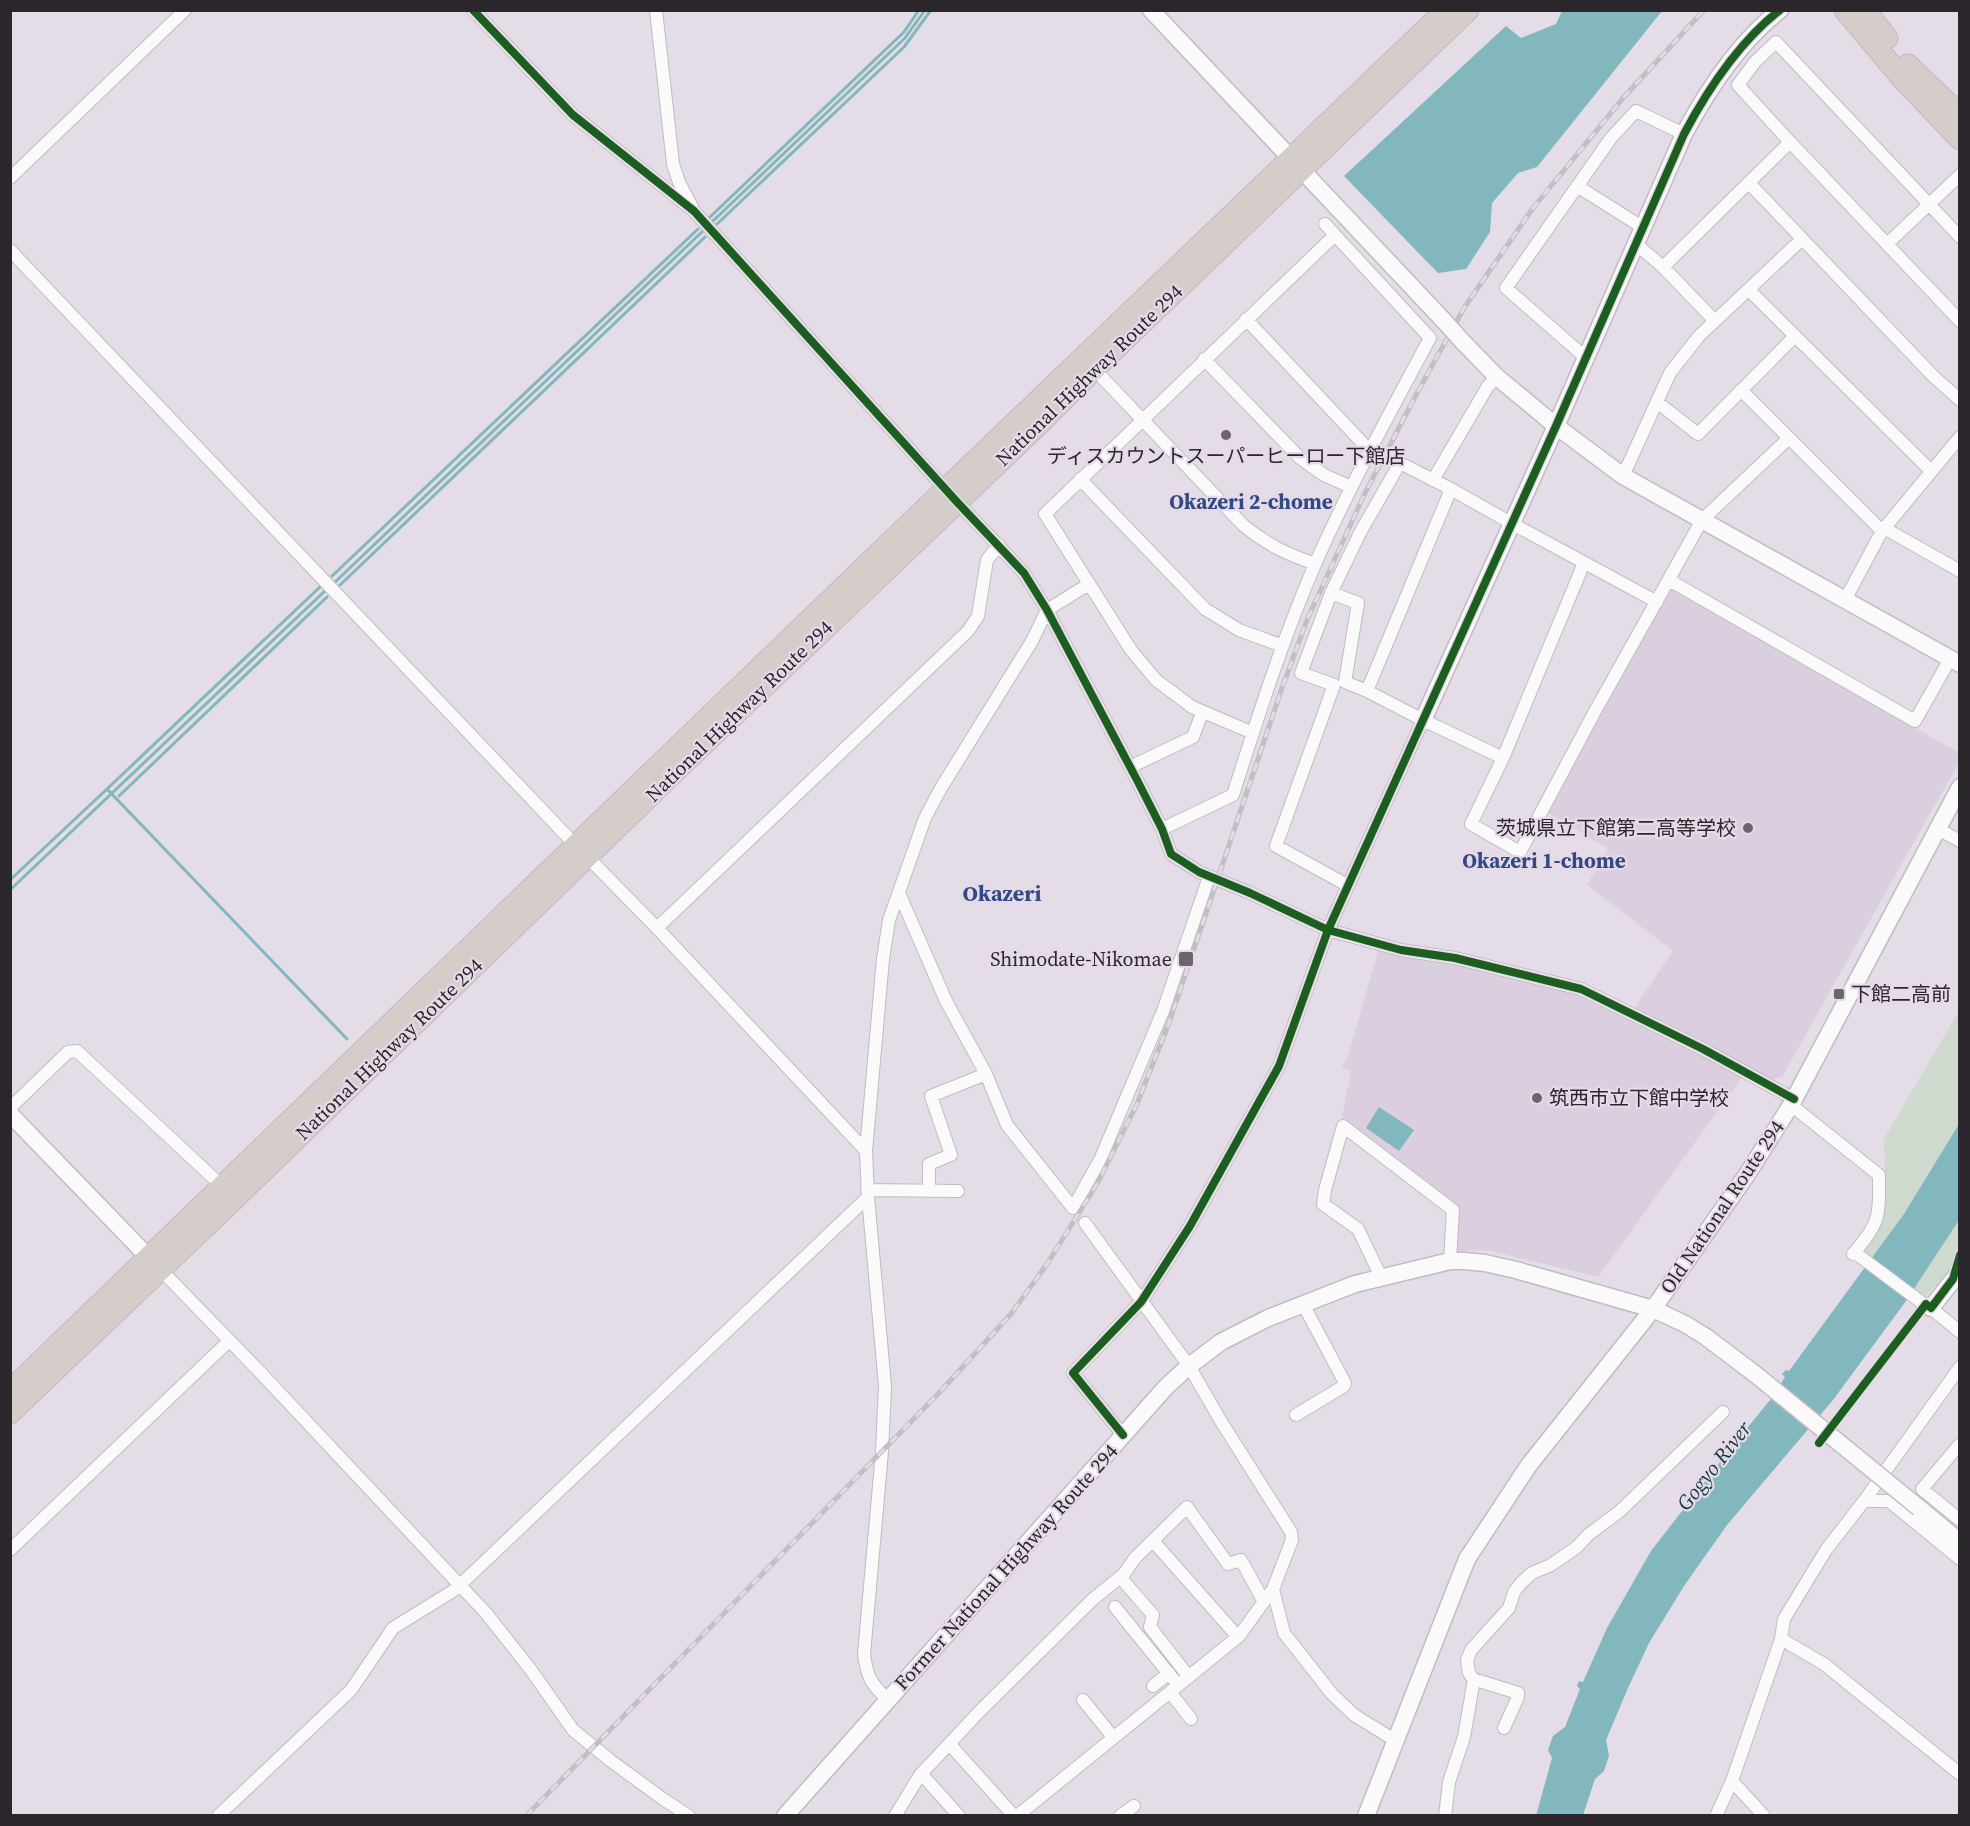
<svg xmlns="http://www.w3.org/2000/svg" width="1970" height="1826" font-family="'Source Serif 4','Noto Sans JP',serif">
<rect width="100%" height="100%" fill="#e4dce6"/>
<!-- built -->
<path fill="#dbcede" d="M 1673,589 L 1959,753 L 1959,762 L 1782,1077 L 1767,1080 L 1634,1009 L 1673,951 L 1587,885 L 1608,849 L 1538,806 L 1666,593 Z
M 1375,947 L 1454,963 L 1580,992 L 1626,1014 L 1742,1077 L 1598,1277 L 1491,1251 L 1472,1250 L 1456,1253 L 1459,1211 L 1342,1118 L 1351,1071 L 1342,1066 L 1347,1059 L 1378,952 Z"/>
<!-- green -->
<path fill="#cfdace" d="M 1959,1011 L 1959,1261 L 1924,1298 L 1865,1255 L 1863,1249 L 1880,1228 L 1884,1217 L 1882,1177 L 1885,1169 L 1884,1139 Z"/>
<!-- water -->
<path fill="#83b7be" d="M 1562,11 L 1662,11 L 1537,167 L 1518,173 L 1492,203 L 1490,232 L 1466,269 L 1438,273 L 1344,176 L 1506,26 L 1521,38 L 1556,24 Z
M 1379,1107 L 1414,1130 L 1399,1151 L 1366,1128 Z
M 1959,1124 L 1959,1220 L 1906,1301 L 1833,1400 L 1727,1525 L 1684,1586 L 1649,1643 L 1628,1688 L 1606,1740 L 1609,1756 L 1604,1771 L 1595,1779 L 1583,1815 L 1536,1816 L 1552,1758 L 1548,1750 L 1553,1736 L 1565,1727 L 1580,1689 L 1577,1686 L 1579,1681 L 1583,1682 L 1607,1628 L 1651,1551 L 1734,1444 L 1771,1399 L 1785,1377 L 1782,1374 L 1786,1370 L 1789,1371 L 1904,1214 Z"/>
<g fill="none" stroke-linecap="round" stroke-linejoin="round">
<!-- stream -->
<path stroke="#83b7be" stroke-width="3" d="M 710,217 L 904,32 L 919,10
M 713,221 L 905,38 L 925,10
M 717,224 L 904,47 L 931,10
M 332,576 L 698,229
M 333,584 L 704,230 L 706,231
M 340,585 L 705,237
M 107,789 L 321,586
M 119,796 L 327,597
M 10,880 L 107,789 L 347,1039
M 10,890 L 328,588"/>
<!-- street casing -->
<g stroke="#c1bbc3" stroke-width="14">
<path id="street" d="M 473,10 L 573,115 L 694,211 L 957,502 L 1024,573 L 1047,610 L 1137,780 L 1162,829 L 1171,854 L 1199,872 L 1250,893 L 1328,930 L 1401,950 L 1455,958 L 1581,989 L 1703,1049 L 1794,1099
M 656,10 L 673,164 L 679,182 L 692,207
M 1790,142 L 1738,85 L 1755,62 L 1776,42 L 1960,237
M 10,178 L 185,10
M 1749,183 L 1934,377 L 1960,400
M 1577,186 L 1642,227
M 1325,224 L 1335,235
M 1635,243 L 1663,267 L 1715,321
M 1887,244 L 1960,175
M 10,250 L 562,831 L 657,928 L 866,1151
M 1663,267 L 1790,142 L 1960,321
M 1749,290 L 1931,471
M 1246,319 L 1370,451
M 1585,357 L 1506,288 L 1611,138 L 1636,111 L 1684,134
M 1204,359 L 1300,458 L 1324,475 L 1351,487
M 1094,369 L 1243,525 C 1267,545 1287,554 1315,564
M 1741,390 L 1882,531
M 1657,402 L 1698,434 L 1795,336
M 1623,476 L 1670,373 L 1699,336 L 1802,239
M 1080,479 L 1205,609 L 1239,630 L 1283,646
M 1433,480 L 1488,386 L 1497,377
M 1451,489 L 1367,691 L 1423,720 L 1503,758 L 1471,824 L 1520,852 L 1594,713 L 1702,520 L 1789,438
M 1884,528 L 1960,571
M 1669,580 L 1915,721 L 1950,659
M 1331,593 L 1358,603 L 1345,682 L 1367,691
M 1845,600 L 1882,531 L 1960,437
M 1503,758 L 1584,563
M 1130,767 L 1193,737 L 1202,713
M 1936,828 L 1960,841
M 1162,829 L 1233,795 C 1258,716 1283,638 1316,562 C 1350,486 1390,412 1430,338 L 1335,235 L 1045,514 L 1131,650 L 1156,680 L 1192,707 L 1253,733
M 1347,885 L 1276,846 L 1334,685 L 1301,673 L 1331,593 L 1361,531 L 1400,463 L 1451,489 L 1511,523 L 1657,602
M 899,893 L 946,1001 L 986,1074 L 1007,1125 L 1073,1208 L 1100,1160 L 1163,1011 L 1209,877
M 657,928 L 968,631 L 978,616 L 987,560 L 999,545
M 1791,1105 L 1879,1175 C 1879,1216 1881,1222 1853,1254 L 1858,1255 L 1921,1302 L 1926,1304 L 1960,1332
M 10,1108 L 68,1052 L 77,1051 L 223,1187
M 867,1190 L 958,1191
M 929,1191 L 929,1164 L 951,1155 L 931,1096 L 986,1074
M 161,1270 L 259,1371 L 486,1613 L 531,1670 L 573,1730 L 611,1761 L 663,1799 L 689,1816
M 1381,1277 L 1358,1229 L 1323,1204 L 1325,1190 L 1343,1126 L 1453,1210 L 1450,1261
M 1296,1415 L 1344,1386 L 1345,1383 L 1303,1304
M 1123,1435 L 1073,1373 L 1141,1302 L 1190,1226 L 1279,1066 L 1328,930 L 1423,720
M 1960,1444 L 1922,1489 L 1960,1520
M 1864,1501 L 1960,1367
M 1153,1541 L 1238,1637
M 10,1550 L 229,1341
M 1120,1577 L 1153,1615 L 1150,1627 L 1189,1677
M 1273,1589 L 1284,1633 L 1332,1694 L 1354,1715 L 1388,1736
M 1115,1607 L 1178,1685
M 1781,1639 L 1824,1664 L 1960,1774
M 1153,1686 L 1169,1673
M 1170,1692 L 1191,1719
M 888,1700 C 871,1684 867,1677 864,1654 L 882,1452 L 885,1386 L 868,1197 L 866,1151 L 883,959 L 889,920 L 925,818 L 941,788 L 1032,641 L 1047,610 L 1089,584
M 1083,1700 L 1113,1737
M 1504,1728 L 1518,1697 L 1518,1693 L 1473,1679 L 1469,1673 L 1467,1660 L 1471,1650 L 1509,1608 L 1514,1592 L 1522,1582 L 1532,1573 L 1551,1565 L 1577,1547 L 1588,1535 L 1620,1511 L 1723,1412
M 953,1748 L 1014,1816
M 925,1778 L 959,1816
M 1732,1781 L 1764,1816
M 218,1816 L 351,1690 L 393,1628 L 453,1591 L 460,1585 L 868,1197
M 895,1816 L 920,1775 L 979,1712 L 1092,1600 L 1124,1574 L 1135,1558 L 1187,1507 L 1228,1564 L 1241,1560 L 1264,1602
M 1017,1816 L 1239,1636 L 1273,1589 L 1292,1540 L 1291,1532 L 1222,1423 L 1189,1366 L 1085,1223
M 1120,1816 L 1134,1806
M 1445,1816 L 1449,1782 L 1464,1737 L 1474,1679
M 1716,1816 L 1732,1781 L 1781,1639 L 1784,1619 L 1826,1550 L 1864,1501 L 1889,1501 L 1960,1559"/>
</g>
<!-- secondary casing -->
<g stroke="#c1bbc3" stroke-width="19">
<path id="secondary" d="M 1151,10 L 1445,322
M 1462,341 L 1497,377 L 1556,426 L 1623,476 L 1960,664
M 1423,720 L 1556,426 L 1684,134 C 1708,89 1739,42 1780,10
M 10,1114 L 156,1265
M 1931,1308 L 1960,1271
M 1919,1508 L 1960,1542
M 785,1816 L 1166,1387 L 1189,1366 L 1221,1342 L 1268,1318 L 1355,1284 L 1450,1261 L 1464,1261 L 1485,1263 L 1516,1270 L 1653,1309 L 1685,1324 L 1706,1337 L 1755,1374
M 1366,1816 L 1467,1559 L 1529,1465 L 1653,1309 L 1748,1173 L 1791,1105 L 1960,787"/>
</g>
<!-- highway casing -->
<g stroke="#bfbbc0" stroke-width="23">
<path id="highway" d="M 1845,10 L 1902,78 L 1960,139
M 1865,10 L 1887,38
M 1908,65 L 1960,115
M 10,1391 L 875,557 L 1446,10
M 10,1413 L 229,1204 L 667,779 L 1037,426 L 1094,369 L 1468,10"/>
</g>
<!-- street -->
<use href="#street" stroke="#fbfafb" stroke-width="12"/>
<!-- secondary -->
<use href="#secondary" stroke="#fbfafb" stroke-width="16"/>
<!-- highway -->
<use href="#highway" stroke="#d5cdc9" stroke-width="21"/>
<!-- rail casing -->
<g stroke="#c1bfc1" stroke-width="5">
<path id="rail" d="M 526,1816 L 938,1394 L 1011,1314 L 1047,1264 L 1097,1184 L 1137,1104 L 1170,1020 L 1282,688 L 1307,620 L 1364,495 L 1417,393 L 1464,308 L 1533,208 L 1624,97 L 1704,10"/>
</g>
<!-- rail -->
<use href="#rail" stroke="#e6d9e9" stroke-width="3" stroke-dasharray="9" stroke-linecap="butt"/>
<!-- secondary-bridge casing -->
<g stroke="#c1bbc3" stroke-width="19" stroke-linecap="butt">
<path id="secondary-bridge" d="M 1445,322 L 1462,341
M 1755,1374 L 1919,1508"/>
</g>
<!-- secondary-bridge -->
<use href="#secondary-bridge" stroke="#fbfafb" stroke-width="16"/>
<!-- cycleway casing -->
<g stroke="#e6d9e9" stroke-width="11">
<path id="cycleway" d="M 473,10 L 573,115 L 694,211 L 957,502 L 1024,573 L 1047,610 L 1137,780 L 1162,829 L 1171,854 L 1199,872 L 1250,893 L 1328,930 L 1401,950 L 1455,958 L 1581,989 L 1703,1049 L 1794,1099
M 1123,1435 L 1073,1373 L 1141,1302 L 1190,1226 L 1279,1066 L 1328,930 L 1556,426 L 1684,134 C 1708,89 1739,42 1780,10
M 1819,1443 L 1926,1304 L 1931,1308 L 1953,1279 L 1960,1255"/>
</g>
<!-- cycleway -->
<use href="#cycleway" stroke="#1b5e20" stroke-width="8"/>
</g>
<!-- markers -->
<g fill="#6b666c" stroke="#e6d9e9" stroke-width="2">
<circle cx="1226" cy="435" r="6"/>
<circle cx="1748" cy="828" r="6"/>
<rect x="1178" y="951" width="16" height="16" rx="3"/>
<rect x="1833" y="988" width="12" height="12" rx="3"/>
<circle cx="1537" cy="1098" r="6"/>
</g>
<g text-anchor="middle" stroke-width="4.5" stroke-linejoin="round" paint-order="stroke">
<!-- street labels -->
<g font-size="20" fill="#2a262b" stroke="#e6d9e9">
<text transform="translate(1089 375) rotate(-44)" y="7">National Highway Route 294</text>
<text transform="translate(739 711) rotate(-44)" y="7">National Highway Route 294</text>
<text transform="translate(389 1049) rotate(-44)" y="7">National Highway Route 294</text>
<text transform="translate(1722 1207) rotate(-56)" y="7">Old National Route 294</text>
<text transform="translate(1006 1567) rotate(-48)" y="7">Former National Highway Route 294</text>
</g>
<!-- poi labels -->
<g font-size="20" fill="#2a262b" stroke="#e6d9e9" text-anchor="end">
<text x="1226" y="463" text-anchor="middle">ディスカウントスーパーヒーロー下館店</text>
<text x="1736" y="835">茨城県立下館第二高等学校</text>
<text x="1172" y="966">Shimodate-Nikomae</text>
<text x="1851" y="1001" text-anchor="start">下館二高前</text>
<text x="1549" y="1105" text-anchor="start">筑西市立下館中学校</text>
</g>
<!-- neighbourhood labels -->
<g font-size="21" font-weight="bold" fill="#324a84" stroke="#e6d9e9">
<text x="1251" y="509">Okazeri 2-chome</text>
<text x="1544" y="868">Okazeri 1-chome</text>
</g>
<!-- water labels -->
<g font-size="21" font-style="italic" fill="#13393c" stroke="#e6d9e9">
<text transform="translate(1714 1466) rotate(-52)" y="7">Gogyo River</text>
</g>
<!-- quarter labels -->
<g font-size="22" font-weight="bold" fill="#324a84" stroke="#e6d9e9">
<text x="1002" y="901">Okazeri</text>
</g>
</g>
<!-- border -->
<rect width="1970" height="1826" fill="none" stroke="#2a262b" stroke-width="24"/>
</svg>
